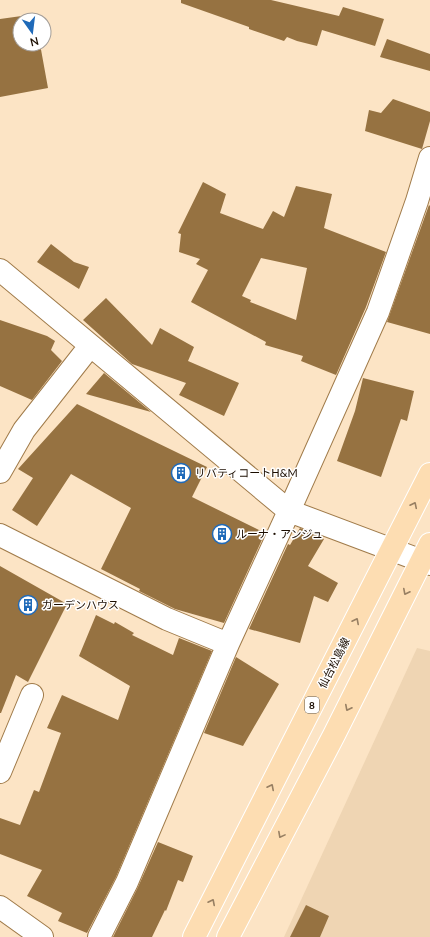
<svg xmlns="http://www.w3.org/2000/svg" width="430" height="937" font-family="Lato,'Noto Sans JP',sans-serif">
<rect width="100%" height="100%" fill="#fce4c5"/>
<!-- built -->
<path fill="#efd5b3" d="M 417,648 L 430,651 L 430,937 L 284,937 Z"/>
<!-- building -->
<path fill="#967241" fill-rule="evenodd" d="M 181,0 L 271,0 L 339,16 L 343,7 L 384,19 L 375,46 L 322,30 L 317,46 L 297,41 L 287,37 L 284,41 L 249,29 L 249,27 L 181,3 Z
M 36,14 L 37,20 L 20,20 L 20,44 L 40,44 L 48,88 L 0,97 L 0,19 Z
M 387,39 L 430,54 L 430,71 L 380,57 Z
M 393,99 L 430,112 L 430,121 L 422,149 L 365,131 L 369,110 L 381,113 Z
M 203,182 L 226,194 L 220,213 L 263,229 L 273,211 L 284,217 L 296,186 L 332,194 L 324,228 L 386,252 L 366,307 L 336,375 L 301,361 L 303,356 L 265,345 L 266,342 L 191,302 L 208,270 L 196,264 L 200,259 L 179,252 L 181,234 L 178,233 ZM 261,258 L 307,268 L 296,320 L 250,302 L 251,300 L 242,296 Z
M 429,205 L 430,206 L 430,334 L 387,322 Z
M 51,244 L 74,262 L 89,267 L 79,289 L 37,262 Z
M 106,298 L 152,345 L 160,328 L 194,347 L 188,361 L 239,383 L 224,416 L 179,395 L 186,383 L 132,364 L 83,320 Z
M 0,320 L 47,336 L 55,341 L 51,350 L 62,361 L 32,400 L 0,386 Z
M 104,373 L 151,412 L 86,394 Z
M 363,378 L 414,391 L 407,421 L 401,419 L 381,477 L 337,461 L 355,411 Z
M 77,404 L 207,467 L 192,497 L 265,533 L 224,623 L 175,609 L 139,591 L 140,589 L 101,569 L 131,508 L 71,474 L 37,526 L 12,510 L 33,478 L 18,469 Z
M 300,528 L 324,539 L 308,566 L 338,583 L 328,602 L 314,596 L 300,643 L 249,629 L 288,544 L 290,545 Z
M 0,566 L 67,604 L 28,682 L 16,675 L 1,713 L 0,713 Z
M 96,615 L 114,624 L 115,622 L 134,633 L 132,635 L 173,655 L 179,638 L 212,651 L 116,877 L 87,933 L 58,921 L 62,913 L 27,896 L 42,870 L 0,854 L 0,818 L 20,825 L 34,790 L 39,792 L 61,733 L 47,728 L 62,695 L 118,720 L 130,686 L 79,656 Z
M 236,657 L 279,684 L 243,746 L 204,733 Z
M 158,842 L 193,856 L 183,882 L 178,880 L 166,911 L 165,910 L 152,937 L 113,937 L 138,887 Z
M 306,905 L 329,916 L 320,937 L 290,937 Z"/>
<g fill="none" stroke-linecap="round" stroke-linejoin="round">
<!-- minor casing -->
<g stroke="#a07b4a" stroke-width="24">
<path id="minor" d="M 0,270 L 289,511 L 430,564
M 0,472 L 24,430 L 90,346
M 0,535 L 167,619 L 228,644
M 0,772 L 32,695
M 0,907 L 42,937
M 99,937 L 127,882 L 228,644 L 289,511 L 378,312 L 417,201 L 430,158"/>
</g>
<!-- major casing -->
<g stroke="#fff" stroke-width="24">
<path id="major" d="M 194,937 L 430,474
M 228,937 L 334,735 L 430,544"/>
</g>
<!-- minor -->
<use href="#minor" stroke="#fff" stroke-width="22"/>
<!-- major -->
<use href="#major" stroke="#fdddb2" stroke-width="22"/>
</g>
<!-- one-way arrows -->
<defs><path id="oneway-chevron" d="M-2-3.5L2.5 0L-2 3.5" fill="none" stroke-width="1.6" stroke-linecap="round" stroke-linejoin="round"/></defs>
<g stroke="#977f62">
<use href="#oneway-chevron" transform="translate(414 505) rotate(-64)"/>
<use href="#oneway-chevron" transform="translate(406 592) rotate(117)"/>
<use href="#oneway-chevron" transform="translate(356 621) rotate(-63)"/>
<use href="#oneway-chevron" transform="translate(348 708) rotate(117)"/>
<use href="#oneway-chevron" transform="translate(271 787) rotate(-63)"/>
<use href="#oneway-chevron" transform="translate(281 835) rotate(118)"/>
<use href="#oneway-chevron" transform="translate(212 902) rotate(-63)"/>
</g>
<!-- icons -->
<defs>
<g id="building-ring" transform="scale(1)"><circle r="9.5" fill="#fff" stroke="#1f6ab9" stroke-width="1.5"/><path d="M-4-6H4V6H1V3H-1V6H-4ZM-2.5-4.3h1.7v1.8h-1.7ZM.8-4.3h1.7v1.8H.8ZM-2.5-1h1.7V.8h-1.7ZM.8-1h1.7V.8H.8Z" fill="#1f6ab9"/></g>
</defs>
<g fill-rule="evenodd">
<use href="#building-ring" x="181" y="473"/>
<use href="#building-ring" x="222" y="534"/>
<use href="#building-ring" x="28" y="605"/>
</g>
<g text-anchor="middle" stroke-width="3" stroke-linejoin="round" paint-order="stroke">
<!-- shield labels -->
<rect fill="#fff" stroke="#5f564c" stroke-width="1" x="305" y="697" width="14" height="16" rx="3"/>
<g font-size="10" font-weight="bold" fill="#1b0d00">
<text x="312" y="709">8</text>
</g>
<!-- poi labels -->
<g font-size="11" fill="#1b0d00" stroke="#fff" text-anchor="start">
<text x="195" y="477">リバティコートH&amp;M</text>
<text x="236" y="538">ルーナ・アンジュ</text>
<text x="42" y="609">ガーデンハウス</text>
</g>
<!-- street labels -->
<g font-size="11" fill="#1b0d00" stroke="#fff">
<text transform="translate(334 663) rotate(-63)" y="4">仙台松島線</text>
</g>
</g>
<!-- north arrow -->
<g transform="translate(32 32) rotate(166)"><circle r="19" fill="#ffffff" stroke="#a49e99"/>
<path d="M0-3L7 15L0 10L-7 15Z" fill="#1f6ab9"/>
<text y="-6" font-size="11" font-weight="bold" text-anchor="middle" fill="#1b0d00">N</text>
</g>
</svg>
